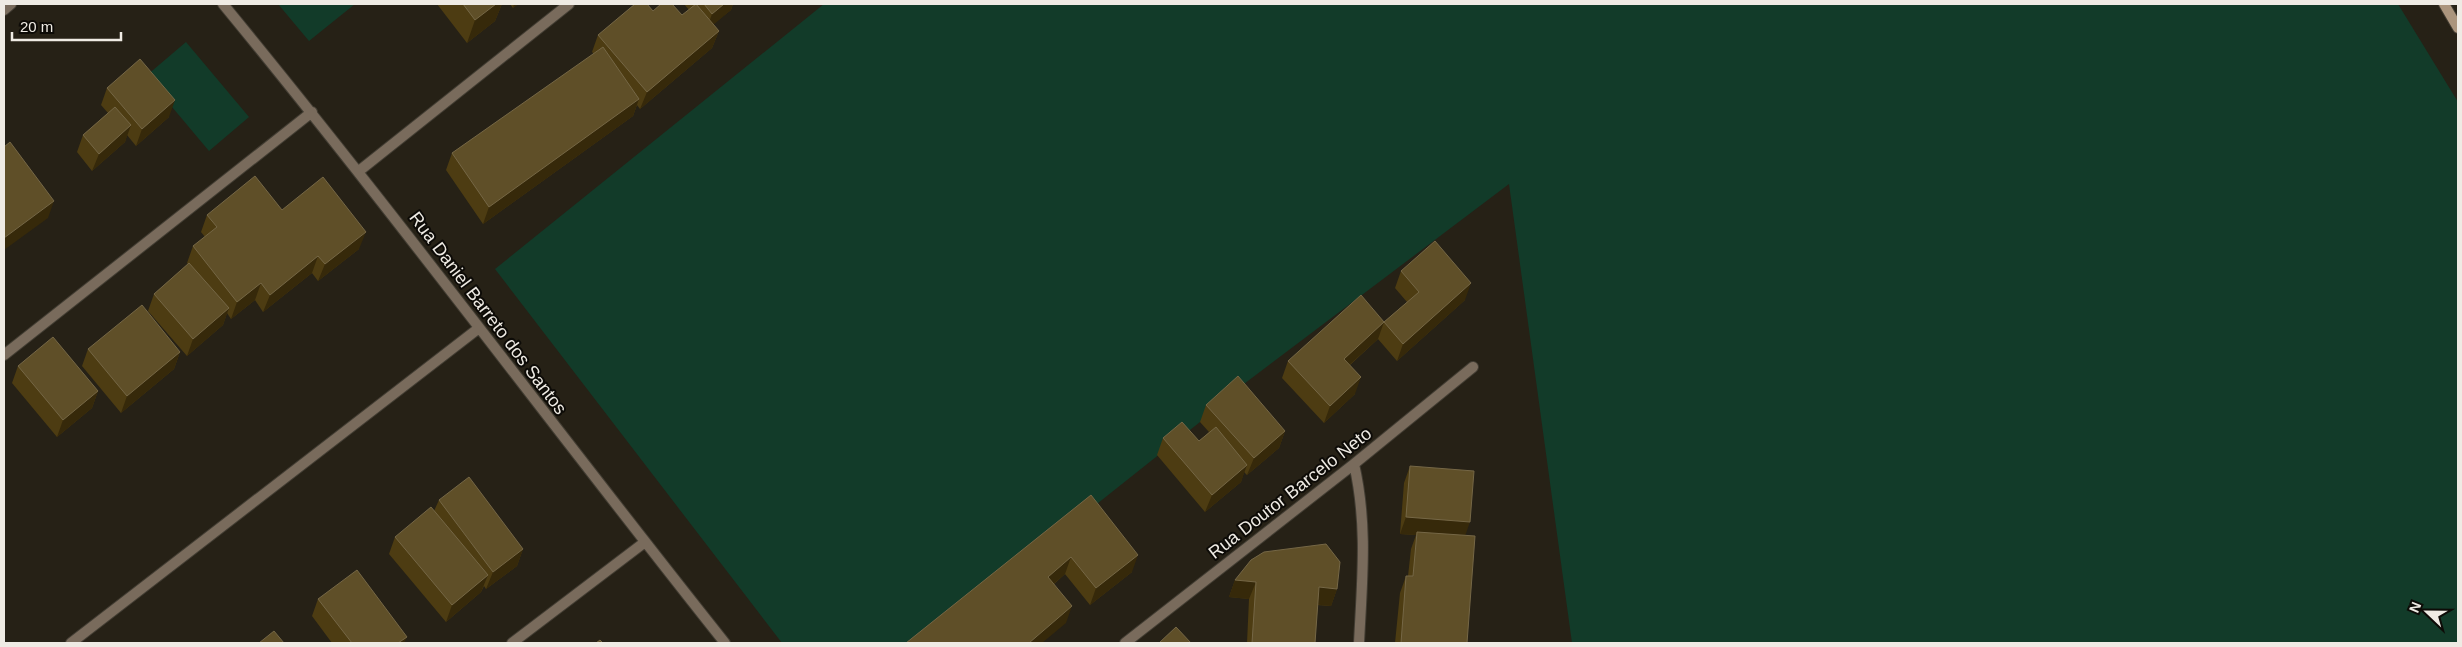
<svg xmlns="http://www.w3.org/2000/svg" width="2462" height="647" font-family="Arial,sans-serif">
<rect width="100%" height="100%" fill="#262116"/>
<!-- green -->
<path fill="#123b29" d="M 278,4 L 355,4 L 309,41 Z
M 824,4 L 2398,4 L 2458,102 L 2458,643 L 1572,643 L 1509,184 L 1232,393 L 1200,422 L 922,643 L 782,643 L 495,269 Z
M 186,42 L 249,117 L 209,151 L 146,76 Z"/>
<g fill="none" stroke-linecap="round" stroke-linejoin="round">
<!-- street casing -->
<g stroke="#423d33" stroke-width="12">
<path id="street" d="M 223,4 C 395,213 556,431 725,643
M 4,10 L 11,4
M 359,171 L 569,4
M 4,355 L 312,112
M 1354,464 C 1368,525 1362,581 1359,643
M 71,643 L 479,328
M 512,643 L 645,542
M 1125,643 L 1354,464 L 1473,367"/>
</g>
<!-- secondary casing -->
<g stroke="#423d33" stroke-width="12">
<path id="secondary" d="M 2444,4 L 2458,28"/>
</g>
<!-- street -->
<use href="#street" stroke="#796b5c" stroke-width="10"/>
<!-- secondary -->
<use href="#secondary" stroke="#ab957d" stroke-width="10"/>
</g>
<!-- wall -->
<path fill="#4d3c12" d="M 437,4 L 502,4 L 495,21 L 467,43 Z
M 510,4 L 518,4 L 513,8 Z
M 684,4 L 733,4 L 731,10 L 713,24 L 719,31 L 712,48 L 640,109 L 637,105 L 633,116 L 483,224 L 446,170 L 452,153 L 594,54 L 592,52 L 598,35 L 653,11 L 682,15 L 689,10 Z
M 107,88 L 169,117 L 136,146 L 127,135 L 125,142 L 92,171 L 77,152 L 83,135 L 108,113 L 101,105 Z
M 207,215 L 359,249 L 318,281 L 312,273 L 263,312 L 255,300 L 231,319 L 227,313 L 223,325 L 187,356 L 148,311 L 154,294 L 188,264 L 187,263 L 193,246 L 205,237 L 201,232 Z
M 1401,271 L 1465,300 L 1397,361 L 1378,339 L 1350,365 L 1355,394 L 1324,423 L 1282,378 L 1288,361 L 1384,322 L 1407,302 L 1395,288 Z
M 88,349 L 180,352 L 174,369 L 121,413 L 82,366 Z
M 18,366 L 98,391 L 92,408 L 57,437 L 12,383 Z
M 1206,405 L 1285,431 L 1279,448 L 1247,475 L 1244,472 L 1241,482 L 1205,512 L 1157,455 L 1163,438 L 1199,441 L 1209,432 L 1200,422 Z
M 1410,466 L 1465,536 L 1467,643 L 1395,643 L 1400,593 L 1406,576 L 1408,576 L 1411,549 L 1416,535 L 1400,534 L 1404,483 Z
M 1091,495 L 1132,572 L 1090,605 L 1065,574 L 1054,584 L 1066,623 L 906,643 Z
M 439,500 L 523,549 L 517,566 L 486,589 L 484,586 L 481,592 L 446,622 L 389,554 L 395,537 L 434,511 Z
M 1235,580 L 1337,589 L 1331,606 L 1317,605 L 1315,643 L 1247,643 L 1249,599 L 1229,597 Z
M 318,599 L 404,643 L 332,643 L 312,616 Z"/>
<!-- shaded-wall -->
<path fill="#36290a" d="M 493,4 L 502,4 L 495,21 L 467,43 L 475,20 Z
M 514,4 L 518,4 L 513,8 Z
M 724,4 L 733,4 L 731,10 L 706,31 L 712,14 Z
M 719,31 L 712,48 L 640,109 L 647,92 Z
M 639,99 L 633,116 L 483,224 L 489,207 Z
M 175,100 L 169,117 L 136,146 L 142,129 Z
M 131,125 L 125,142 L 92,171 L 99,154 Z
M 54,201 L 48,218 L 4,250 L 4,238 Z
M 366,232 L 359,249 L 318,281 L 325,264 Z
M 318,256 L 312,273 L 263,312 L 270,295 Z
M 261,283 L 255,300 L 231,319 L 237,302 Z
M 1471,283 L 1465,300 L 1397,361 L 1403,344 Z
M 229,308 L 223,325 L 187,356 L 193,339 Z
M 1384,322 L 1378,339 L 1337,376 L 1344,359 Z
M 180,352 L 174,369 L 121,413 L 127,396 Z
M 1361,377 L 1355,394 L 1324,423 L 1330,406 Z
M 98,391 L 92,408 L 57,437 L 63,420 Z
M 1285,431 L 1279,448 L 1247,475 L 1254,458 Z
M 1247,465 L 1241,482 L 1205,512 L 1212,495 Z
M 1406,517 L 1470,522 L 1464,539 L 1417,532 L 1416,535 L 1400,534 Z
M 523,549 L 517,566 L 486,589 L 493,572 Z
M 1138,555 L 1132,572 L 1090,605 L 1096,588 Z
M 1071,557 L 1065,574 L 1042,594 L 1048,577 Z
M 488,575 L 481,592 L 446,622 L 452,605 Z
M 1235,580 L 1256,582 L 1249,599 L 1229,597 Z
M 1319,587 L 1337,589 L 1331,606 L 1312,604 Z
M 1072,606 L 1066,623 L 1042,643 L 1029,643 Z
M 407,637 L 404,643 L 398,643 Z"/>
<!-- building -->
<path fill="#5f4f28" stroke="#756746" d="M 463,4 L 496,4 L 475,20 Z
M 635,4 L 647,4 L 653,11 L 661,4 L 672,4 L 682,15 L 696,4 L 719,31 L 647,92 L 598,35 Z
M 704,4 L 724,4 L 712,14 Z
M 603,47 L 639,99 L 489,207 L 452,153 Z
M 140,59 L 175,100 L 142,129 L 107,88 Z
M 115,107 L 131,125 L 99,154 L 83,135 Z
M 10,142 L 54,201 L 4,238 L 4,147 Z
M 255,176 L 282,210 L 323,177 L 366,232 L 325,264 L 318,256 L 270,295 L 261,283 L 237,302 L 193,246 L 217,227 L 207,215 Z
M 1435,241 L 1471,283 L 1403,344 L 1384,322 L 1419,292 L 1401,271 Z
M 189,263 L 229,308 L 193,339 L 154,294 Z
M 1361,295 L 1384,322 L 1344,359 L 1361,377 L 1330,406 L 1288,361 Z
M 142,305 L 180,352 L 127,396 L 88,349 Z
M 53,337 L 98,391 L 63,420 L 18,366 Z
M 1238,376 L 1285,431 L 1254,458 L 1206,405 Z
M 1182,422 L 1199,441 L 1216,427 L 1247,465 L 1212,495 L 1163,438 Z
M 1410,466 L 1474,471 L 1470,522 L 1406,517 Z
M 469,477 L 523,549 L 493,572 L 439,500 Z
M 1091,495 L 1138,555 L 1096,588 L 1071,557 L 1048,577 L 1072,606 L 1029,643 L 906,643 Z
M 431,507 L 488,575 L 452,605 L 395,537 Z
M 1417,532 L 1475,536 L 1467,643 L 1401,643 L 1406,576 L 1413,576 Z
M 1326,544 L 1340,562 L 1337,589 L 1319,587 L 1315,643 L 1252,643 L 1256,582 L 1235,580 L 1251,560 L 1264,552 Z
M 357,570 L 407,637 L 398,643 L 352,643 L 318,599 Z
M 1176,627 L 1191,643 L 1159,643 Z
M 274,631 L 284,643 L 259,643 Z
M 600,640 L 603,643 L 596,643 Z"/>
<g text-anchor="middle" stroke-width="4" stroke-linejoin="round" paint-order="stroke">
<!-- street labels -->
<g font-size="18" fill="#efebe4" stroke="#0d0b07">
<text transform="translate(488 313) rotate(53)" y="6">Rua Daniel Barreto dos Santos</text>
<text transform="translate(1290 493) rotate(-38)" y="6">Rua Doutor Barcelo Neto</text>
</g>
</g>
<!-- border -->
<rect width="2462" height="647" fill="none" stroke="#efebe4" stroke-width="10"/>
<!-- north arrow -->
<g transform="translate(2427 612) rotate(292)" stroke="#0d0b07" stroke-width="4" paint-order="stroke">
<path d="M0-4L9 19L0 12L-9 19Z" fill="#efebe4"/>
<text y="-8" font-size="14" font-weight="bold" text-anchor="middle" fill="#efebe4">N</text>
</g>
<!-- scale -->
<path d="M12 32v8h109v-8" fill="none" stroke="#efebe4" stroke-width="2.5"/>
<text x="20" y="32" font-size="15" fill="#efebe4" stroke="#0d0b07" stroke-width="4" paint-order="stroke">20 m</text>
</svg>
